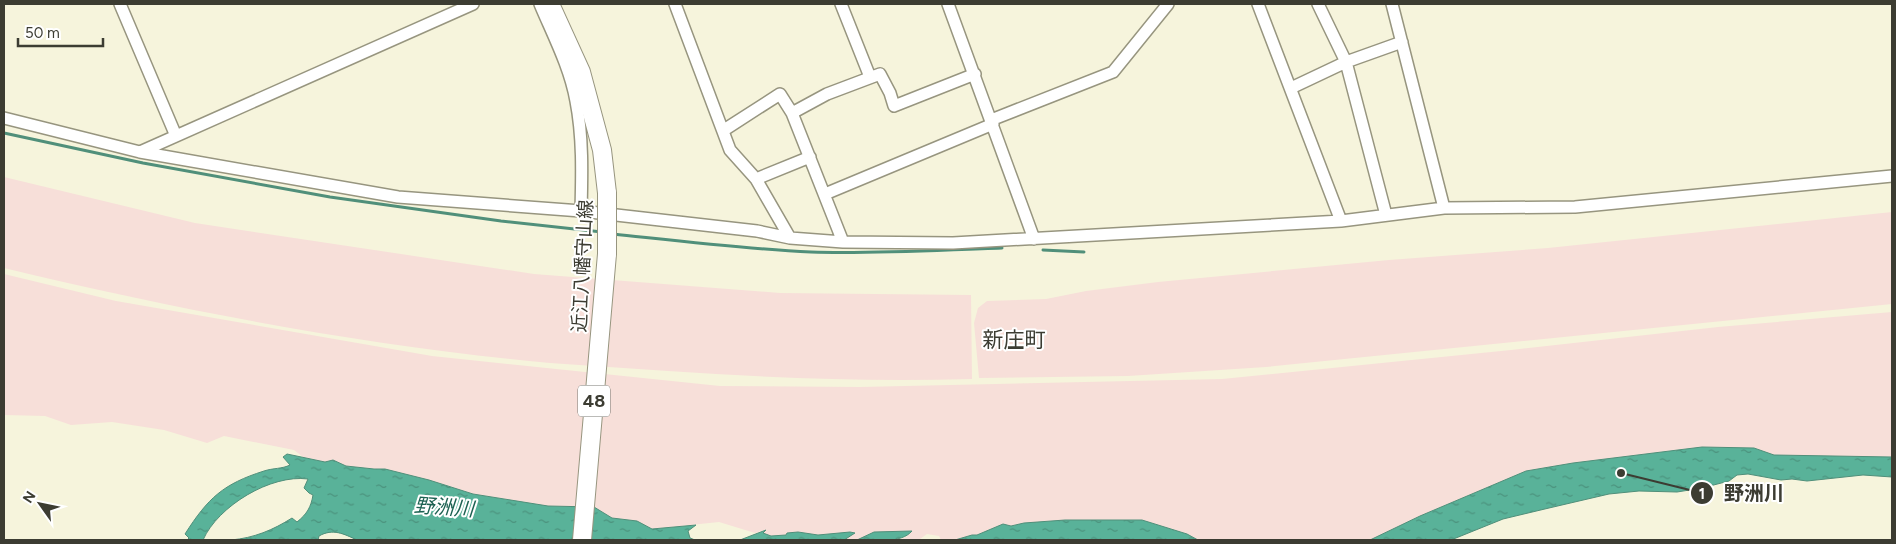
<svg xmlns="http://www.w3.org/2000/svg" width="1896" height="544" font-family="Figtree,'Noto Sans JP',sans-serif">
<defs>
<pattern id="water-ripples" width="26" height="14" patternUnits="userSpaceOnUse" patternTransform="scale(1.25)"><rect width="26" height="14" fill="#59b299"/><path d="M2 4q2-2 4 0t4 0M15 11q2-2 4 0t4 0" fill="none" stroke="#4b927d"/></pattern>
</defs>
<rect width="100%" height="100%" fill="#f6f4dc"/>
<!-- green -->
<path fill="#f7dfd9" d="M 4,177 L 195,223 L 534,274 L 780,293 L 971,295 L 972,379 C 870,382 769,378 668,371 C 628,368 589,366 550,363 C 366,346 183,311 4,268 Z
M 1892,212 L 1892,304 L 1266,367 L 1128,376 L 979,378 L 974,323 L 978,308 L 987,301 L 1046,299 L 1086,291 L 1158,282 L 1389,260 L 1548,248 Z
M 4,274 L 116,301 L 432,356 L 720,386 L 860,387 L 1222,379 L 1511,350 L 1718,327 L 1892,312 L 1892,457 L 1774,455 L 1754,448 L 1702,447 L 1573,463 L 1526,471 L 1420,516 L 1370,540 L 1198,540 L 1187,534 L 1142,520 L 1065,520 L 1024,523 L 1011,526 L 1003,524 L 977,535 L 972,535 L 955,540 L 947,539 L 941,540 L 939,536 L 927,534 L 920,539 L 899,540 L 908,536 L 874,532 L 857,540 L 844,540 L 850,532 L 818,535 L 798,532 L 786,535 L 771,536 L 762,533 L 765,530 L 755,533 L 719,522 L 652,529 L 637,521 L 612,518 L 594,507 L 548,506 L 473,494 L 429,480 L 385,469 L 374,469 L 346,466 L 333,460 L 325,462 L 303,457 L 294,450 L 224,436 L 207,443 L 164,430 L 112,422 L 71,425 L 45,416 L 4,415 Z"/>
<!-- water -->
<path fill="url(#water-ripples)" stroke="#508f7a" d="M 1702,447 L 1754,448 L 1774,455 L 1892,457 L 1892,477 L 1863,475 L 1807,481 L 1792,479 L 1781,480 L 1748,474 L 1737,475 L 1729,481 L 1702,488 L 1677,492 L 1639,491 L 1609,494 L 1549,508 L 1503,519 L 1451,540 L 1370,540 L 1420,516 L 1526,471 L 1573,463 Z
M 287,454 L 325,462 L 333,460 L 346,466 L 374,469 L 385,469 L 429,480 L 473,494 L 548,506 L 594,507 L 612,518 L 637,521 L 652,529 L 696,525 L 688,531 L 690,538 L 695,540 L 357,540 C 344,534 333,528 319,536 L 318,540 L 231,540 C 254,538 273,530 292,518 L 297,522 C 307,514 311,507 313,495 L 309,493 L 304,488 L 308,479 C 271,474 218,506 203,540 L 187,540 L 189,538 L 185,534 C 208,498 223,484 264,471 C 273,468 282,469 290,465 L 283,457 Z
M 1065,520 L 1142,520 L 1187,534 L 1198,540 L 955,540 L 972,535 L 977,535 L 1003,524 L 1011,526 L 1024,523 Z
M 766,530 L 763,533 L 771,536 L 786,535 L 787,533 L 798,532 L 818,535 L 850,532 L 855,533 L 844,540 L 734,540 L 740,540 Z
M 912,531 C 901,544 874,540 857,540 L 874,532 Z"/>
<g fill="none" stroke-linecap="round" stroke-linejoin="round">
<!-- stream -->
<path stroke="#508f7a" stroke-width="3" d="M 4,133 L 143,163 L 330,197 L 501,221 L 602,232
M 613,234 C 679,241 745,249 811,252 C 874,254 938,250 1002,248
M 1043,250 L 1084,252"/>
<!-- street casing -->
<g stroke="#97957f" stroke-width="14">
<path id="street" d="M 120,4 L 176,136
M 540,4 C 553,35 570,67 576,101 C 583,137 582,174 581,211
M 675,4 L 730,150 L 756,179 L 790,238
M 841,4 L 870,77
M 948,4 L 1034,239
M 1258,4 L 1341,221
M 1318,4 L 1346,62 L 1386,215
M 1392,4 L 1444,208
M 1291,88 L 1346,62 L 1402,42
M 792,113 L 827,94 L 880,74 L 890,93 L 894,106 L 975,74
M 4,118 L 140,152 L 398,197 L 581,211 L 757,231 L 790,238 L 843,242 L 953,243 L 1341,221 L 1444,208 L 1575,207 L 1892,176
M 991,120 L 1113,72 L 1168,4
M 724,130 L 780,94 L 792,113 L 843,242
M 140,152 L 473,4
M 756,179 L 810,157
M 825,194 L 993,124"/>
</g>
<!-- primary casing -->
<g stroke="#97957f" stroke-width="20">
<path id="primary" d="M 550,4 L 581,72 L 602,150 L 607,193
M 582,540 L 607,254"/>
</g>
<!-- street -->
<use href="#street" stroke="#fff" stroke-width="11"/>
<!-- primary -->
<use href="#primary" stroke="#fff" stroke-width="18"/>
<!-- primary-bridge casing -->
<g stroke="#97957f" stroke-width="20" stroke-linecap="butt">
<path id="primary-bridge" d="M 607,254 L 607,193"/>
</g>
<!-- primary-bridge -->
<use href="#primary-bridge" stroke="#fff" stroke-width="18"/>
</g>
<g text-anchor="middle" stroke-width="4" stroke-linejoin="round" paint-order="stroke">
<!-- shield labels -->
<rect fill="#fff" stroke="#767670" stroke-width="1" x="578" y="385.5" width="32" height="31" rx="4"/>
<g font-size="18" font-weight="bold" fill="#3c3c32">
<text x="594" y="407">48</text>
</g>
<!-- street labels -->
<g font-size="19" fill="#3c3c32" stroke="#fff">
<text transform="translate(582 266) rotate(-87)" y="7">近江八幡守山線</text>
</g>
<!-- water labels -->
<g font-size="20" font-style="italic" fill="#1d6252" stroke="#fff">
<text transform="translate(444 507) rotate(4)" y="7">野洲川</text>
</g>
<!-- quarter labels -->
<g font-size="21" fill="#3c3c32" stroke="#fff">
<text x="1014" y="347">新庄町</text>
</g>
</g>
<!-- callouts -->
<path fill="none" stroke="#3c3c32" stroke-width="2" d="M1621 473L1702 493"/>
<g fill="#3c3c32" stroke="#fff" stroke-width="2">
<circle cx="1621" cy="473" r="5"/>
<circle cx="1702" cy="493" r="12"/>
</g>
<g font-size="15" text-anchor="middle" font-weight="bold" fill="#fff">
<text x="1702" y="499">1</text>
</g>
<g font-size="20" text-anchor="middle" font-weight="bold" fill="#3c3c32" stroke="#fff" stroke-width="4" stroke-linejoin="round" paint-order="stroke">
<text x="1754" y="500">野洲川</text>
</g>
<!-- border -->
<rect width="1896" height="544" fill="none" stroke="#3c3c32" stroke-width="10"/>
<!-- north arrow -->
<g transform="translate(40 504) rotate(303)" stroke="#ffffff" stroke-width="4" paint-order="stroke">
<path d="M0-4L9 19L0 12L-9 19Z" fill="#3c3c32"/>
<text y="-8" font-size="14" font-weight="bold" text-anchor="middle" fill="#3c3c32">N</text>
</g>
<!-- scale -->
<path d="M18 38v8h85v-8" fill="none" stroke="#3c3c32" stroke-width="2.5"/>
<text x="25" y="38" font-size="15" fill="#3c3c32" stroke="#ffffff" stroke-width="4" paint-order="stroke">50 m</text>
</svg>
